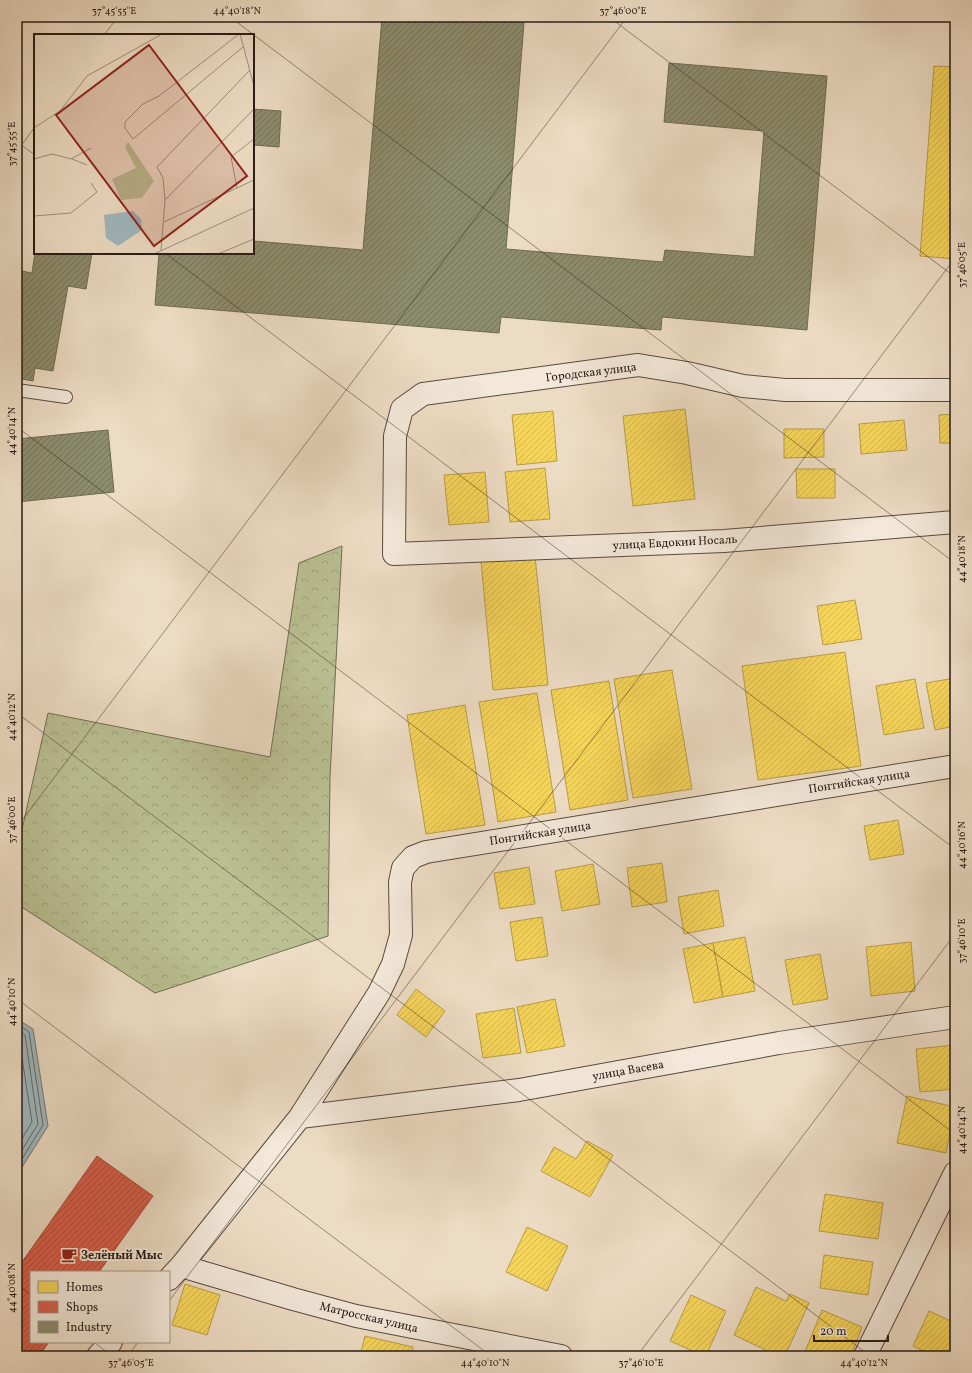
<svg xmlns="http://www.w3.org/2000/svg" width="972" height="1373" font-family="Vollkorn,serif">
<defs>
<pattern id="forest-crowns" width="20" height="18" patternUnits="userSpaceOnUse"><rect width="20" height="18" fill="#bac092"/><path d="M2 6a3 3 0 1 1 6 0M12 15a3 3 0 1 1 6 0" fill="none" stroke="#a0a47d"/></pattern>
<pattern id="homes-hatch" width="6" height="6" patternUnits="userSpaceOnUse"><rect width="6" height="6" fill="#f6d55c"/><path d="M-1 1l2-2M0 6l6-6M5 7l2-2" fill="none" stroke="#d3b64f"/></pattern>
<pattern id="shops-hatch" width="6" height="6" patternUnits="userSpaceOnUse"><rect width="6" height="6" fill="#d6604d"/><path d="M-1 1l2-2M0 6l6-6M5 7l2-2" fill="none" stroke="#ae4e3f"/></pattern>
<pattern id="industry-hatch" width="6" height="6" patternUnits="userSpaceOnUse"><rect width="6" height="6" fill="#8c8c6e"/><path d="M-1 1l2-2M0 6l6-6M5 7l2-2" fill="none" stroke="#727259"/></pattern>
</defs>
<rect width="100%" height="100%" fill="#eddcc4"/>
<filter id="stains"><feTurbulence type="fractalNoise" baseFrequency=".005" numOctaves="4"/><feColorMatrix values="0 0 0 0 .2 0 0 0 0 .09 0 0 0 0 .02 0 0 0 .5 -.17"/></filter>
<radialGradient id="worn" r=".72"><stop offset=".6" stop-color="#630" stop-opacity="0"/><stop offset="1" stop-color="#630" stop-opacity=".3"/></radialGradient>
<!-- forest -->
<path fill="url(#forest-crowns)" stroke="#706e54" d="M 342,546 L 330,777 L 328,936 L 155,993 L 17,904 L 17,852 L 48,713 L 270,757 L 299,563 Z"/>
<!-- water -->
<path fill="#a0b8c0" stroke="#70797c" d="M 17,1019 L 33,1029 L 48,1126 L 17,1175 Z"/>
<!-- homes -->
<path fill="url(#homes-hatch)" stroke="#b89d47" d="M 934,66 L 955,67 L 955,259 L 920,256 Z
M 685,409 L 695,499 L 633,506 L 623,416 Z
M 553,411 L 557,461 L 517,465 L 512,415 Z
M 955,414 L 955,443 L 940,443 L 939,415 Z
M 904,420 L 907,450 L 861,454 L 859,424 Z
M 784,429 L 824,429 L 824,457 L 784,458 Z
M 545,468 L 550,519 L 510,522 L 505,472 Z
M 796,469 L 835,469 L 835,498 L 797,498 Z
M 485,472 L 489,522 L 449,525 L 444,475 Z
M 535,556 L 548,685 L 493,690 L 481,561 Z
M 855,600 L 862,639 L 823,645 L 817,606 Z
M 845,652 L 861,766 L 758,780 L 742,666 Z
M 672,670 L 692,789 L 633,798 L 614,679 Z
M 955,678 L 955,726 L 935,730 L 926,683 Z
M 915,679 L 924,728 L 884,735 L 876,686 Z
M 609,681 L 628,800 L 570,810 L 551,690 Z
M 537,693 L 556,812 L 498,822 L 479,702 Z
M 465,705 L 485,825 L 426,834 L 407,715 Z
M 898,820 L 904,854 L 870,860 L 864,826 Z
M 662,863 L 667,902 L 632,907 L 627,868 Z
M 593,864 L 600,904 L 562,911 L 555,871 Z
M 529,867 L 535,904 L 500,909 L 494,873 Z
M 718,890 L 724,926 L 684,934 L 678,897 Z
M 542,917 L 548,956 L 516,961 L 510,922 Z
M 745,937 L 755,991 L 723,997 L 713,943 Z
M 911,942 L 915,991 L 871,996 L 866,947 Z
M 713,943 L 723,997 L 694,1003 L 683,949 Z
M 820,954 L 828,999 L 793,1005 L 785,960 Z
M 416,989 L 445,1011 L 426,1037 L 397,1015 Z
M 555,999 L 565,1046 L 527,1053 L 517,1007 Z
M 514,1008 L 521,1053 L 483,1058 L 476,1014 Z
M 955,1045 L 955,1089 L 920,1092 L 916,1049 Z
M 907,1096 L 955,1107 L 946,1153 L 897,1143 Z
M 587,1141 L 613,1155 L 590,1197 L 541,1171 L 554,1147 L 576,1159 Z
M 825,1194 L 883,1203 L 878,1239 L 819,1231 Z
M 527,1227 L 568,1246 L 547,1291 L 506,1272 Z
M 824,1255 L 873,1262 L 868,1295 L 820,1288 Z
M 185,1284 L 220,1295 L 207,1335 L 172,1325 Z
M 756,1287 L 786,1301 L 790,1294 L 809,1303 L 785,1356 L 778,1356 L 734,1335 Z
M 691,1295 L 726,1311 L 706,1356 L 704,1356 L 670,1341 Z
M 822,1310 L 862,1327 L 851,1356 L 810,1356 L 804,1354 Z
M 929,1311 L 955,1323 L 955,1356 L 935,1356 L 913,1346 Z
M 365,1336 L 413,1347 L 411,1356 L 360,1356 Z"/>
<!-- shops -->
<path fill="url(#shops-hatch)" stroke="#a24b3c" d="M 97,1156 L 153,1196 L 99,1272 L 31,1272 L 31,1342 L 49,1342 L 39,1356 L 23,1356 L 17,1352 L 17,1269 Z"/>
<!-- industry -->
<path fill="url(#industry-hatch)" stroke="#6e6a53" d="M 382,17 L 450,17 L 524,23 L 506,249 L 663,262 L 665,250 L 754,257 L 764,131 L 664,122 L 669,63 L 827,76 L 807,330 L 662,317 L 661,330 L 501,317 L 499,333 L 155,305 L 159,253 L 253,253 L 253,241 L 363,250 Z
M 253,109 L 281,111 L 279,147 L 253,145 Z
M 35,253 L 92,253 L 86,289 L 68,286 L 53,371 L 35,368 L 33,381 L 17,378 L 17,270 L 32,273 Z
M 108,430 L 114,492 L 17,502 L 17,439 Z"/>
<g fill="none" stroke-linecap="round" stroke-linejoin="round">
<!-- shore -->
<path stroke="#646a6a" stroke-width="1" d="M 17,1023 L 29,1032 L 43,1125 L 17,1167
M 17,1029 L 25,1035 L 38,1124 L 17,1158
M 17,1037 L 19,1039 L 32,1122 L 17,1147"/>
<!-- lane casing -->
<g stroke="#584b41" stroke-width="14">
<path id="lane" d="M 17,390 L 66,397"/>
</g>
<!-- street casing -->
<g stroke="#584b41" stroke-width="24">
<path id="street" d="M 955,390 L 785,390 L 743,386 L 687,373 L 638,365 L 423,394 L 402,409 L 395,436 L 394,554 L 724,541 L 955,522
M 300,1117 L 519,1090 L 779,1043 L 955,1017
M 181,1266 L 293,1299 L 356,1316 L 561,1356
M 169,1279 L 181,1266 L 300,1117 L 379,993 L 393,964 L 401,935 L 400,882 L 403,868 L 413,857 L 426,852 L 955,766
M 98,1356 L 111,1342
M 865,1356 L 955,1173"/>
</g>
<!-- lane -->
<use href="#lane" stroke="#f3e8d9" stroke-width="12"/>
<!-- street -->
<use href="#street" stroke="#f3e8d9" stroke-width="22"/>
</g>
<!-- ticks -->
<path fill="none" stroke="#271b15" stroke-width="1" stroke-opacity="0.45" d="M 230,17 L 955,563M 609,17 L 955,277M 104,35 L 118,17M 17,142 L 35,155M 17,151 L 35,127M 165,253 L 955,849M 17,427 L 955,1134M 17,713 L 870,1356M 17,827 L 627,17M 17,999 L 491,1356M 17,1284 L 31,1295M 169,1301 L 955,258M 94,1342 L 112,1356M 128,1356 L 138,1342M 637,1356 L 955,934"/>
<!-- icons -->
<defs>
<g id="cafe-bare" transform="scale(1.2)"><path d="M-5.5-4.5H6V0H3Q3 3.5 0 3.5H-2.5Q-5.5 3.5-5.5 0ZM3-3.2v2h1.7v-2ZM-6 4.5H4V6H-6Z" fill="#8f2418" stroke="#f3e8d9" stroke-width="2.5" paint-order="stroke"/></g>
</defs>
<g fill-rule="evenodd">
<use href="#cafe-bare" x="69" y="1255"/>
</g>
<g text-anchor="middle" stroke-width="4" stroke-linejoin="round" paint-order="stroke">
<!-- street labels -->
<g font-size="12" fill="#271b15" stroke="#f3e8d9">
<text transform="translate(591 372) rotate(-7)" y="4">Городская улица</text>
<text transform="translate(675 542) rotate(-3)" y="4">улица Евдокии Носаль</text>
<text transform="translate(859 781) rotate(-9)" y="4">Понтийская улица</text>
<text transform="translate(540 833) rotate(-9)" y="4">Понтийская улица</text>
<text transform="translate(628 1070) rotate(-10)" y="4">улица Васева</text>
<text transform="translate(369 1317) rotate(13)" y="4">Матросская улица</text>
</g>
<!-- poi labels -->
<g font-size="12" font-weight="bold" fill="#271b15" stroke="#f3e8d9" text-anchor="start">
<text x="81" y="1259">Зелёный Мыс</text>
</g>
</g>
<!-- overview -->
<g transform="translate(34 34)">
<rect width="220" height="220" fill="#eddcc4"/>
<path d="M 94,108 L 120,147 L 108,164 L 87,166 L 78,145 L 102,134 L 91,113 Z" fill="#bac092"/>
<path d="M 99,177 L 107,185 L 108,196 L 84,212 L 72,204 L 70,181 Z" fill="#a0b8c0"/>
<path fill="none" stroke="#9e8f7e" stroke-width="1" d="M 205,0 L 125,62 L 109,70 L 91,88 L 91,94 L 99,105 L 209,13M 206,0 L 220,52M 0,94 L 26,77 L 53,42 L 128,0M 0,125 L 18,120 L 37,125 L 57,114M 38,125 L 53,131M 203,154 L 197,123 L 220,105M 131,166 L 220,75M 0,182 L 37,179 L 63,158 L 57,149M 130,188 L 220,146M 127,216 L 131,166 L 129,144 L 123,133 L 216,36M 120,220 L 220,174M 184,220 L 220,205"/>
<path fill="#8f2418" fill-opacity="0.15" stroke="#8f2418" stroke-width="2" d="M 115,11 L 213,142 L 120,212 L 22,81 Z"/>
<rect width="220" height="220" fill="none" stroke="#271b15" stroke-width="2"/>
</g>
<!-- margin -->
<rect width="972" height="1373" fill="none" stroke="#eddcc4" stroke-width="44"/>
<!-- legend -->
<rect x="30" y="1271" width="140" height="72" fill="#f3e8d9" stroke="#a1968b"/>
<rect x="38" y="1281" width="20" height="12" fill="#f6d55c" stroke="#a1968b"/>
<text x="66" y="1291" font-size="12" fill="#271b15">Homes</text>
<rect x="38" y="1301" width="20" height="12" fill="#d6604d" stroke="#a1968b"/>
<text x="66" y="1311" font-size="12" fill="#271b15">Shops</text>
<rect x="38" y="1321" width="20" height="12" fill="#8c8c6e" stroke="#a1968b"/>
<text x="66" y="1331" font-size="12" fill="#271b15">Industry</text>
<!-- scale -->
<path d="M814 1335v6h74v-6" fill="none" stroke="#271b15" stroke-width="2"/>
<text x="820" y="1335" font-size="12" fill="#271b15" stroke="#f3e8d9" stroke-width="3" paint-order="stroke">20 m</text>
<rect x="22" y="22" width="928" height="1329" fill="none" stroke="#271b15" stroke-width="1.5"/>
<g font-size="10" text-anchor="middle" fill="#271b15">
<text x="114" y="14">37°45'55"E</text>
<text x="237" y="14">44°40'18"N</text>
<text x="623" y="14">37°46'00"E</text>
<text transform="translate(11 144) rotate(-90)" y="4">37°45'55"E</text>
<text transform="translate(961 265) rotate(-90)" y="4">37°46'05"E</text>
<text transform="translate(11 431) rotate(-90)" y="4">44°40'14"N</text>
<text transform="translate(961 559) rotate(-90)" y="4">44°40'18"N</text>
<text transform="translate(11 717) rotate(-90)" y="4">44°40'12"N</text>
<text transform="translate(11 820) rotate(-90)" y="4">37°46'00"E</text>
<text transform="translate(961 845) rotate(-90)" y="4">44°40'16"N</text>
<text transform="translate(961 941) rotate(-90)" y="4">37°46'10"E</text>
<text transform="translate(11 1002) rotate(-90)" y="4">44°40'10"N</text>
<text transform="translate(961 1130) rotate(-90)" y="4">44°40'14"N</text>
<text transform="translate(11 1288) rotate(-90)" y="4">44°40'08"N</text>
<text x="131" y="1366">37°46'05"E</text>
<text x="485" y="1366">44°40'10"N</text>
<text x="641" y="1366">37°46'10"E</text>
<text x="864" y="1366">44°40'12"N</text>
</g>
<rect width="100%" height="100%" filter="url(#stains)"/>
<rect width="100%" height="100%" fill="url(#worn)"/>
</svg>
